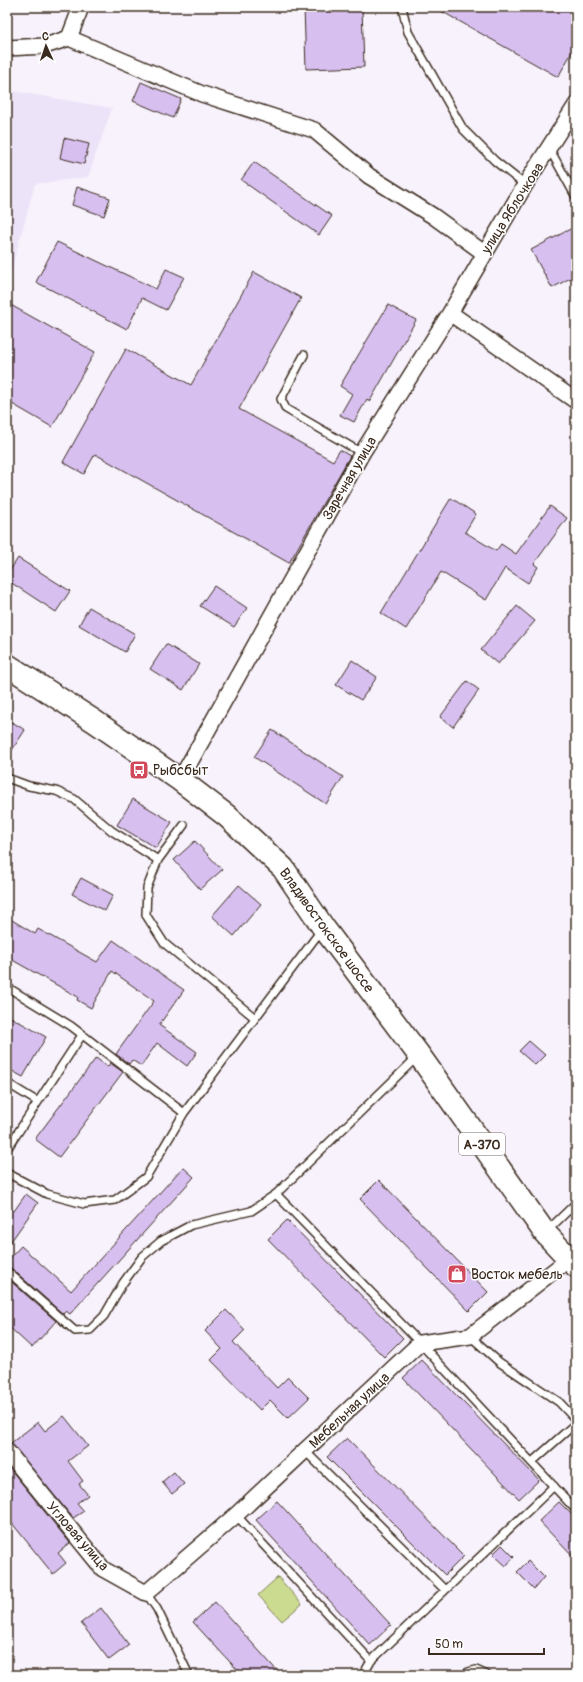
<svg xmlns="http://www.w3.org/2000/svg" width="583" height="1682" font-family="Pangolin,sans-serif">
<rect width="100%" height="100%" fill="#f7f2fc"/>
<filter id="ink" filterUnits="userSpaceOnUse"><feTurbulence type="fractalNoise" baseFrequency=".025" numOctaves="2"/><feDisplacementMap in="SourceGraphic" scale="8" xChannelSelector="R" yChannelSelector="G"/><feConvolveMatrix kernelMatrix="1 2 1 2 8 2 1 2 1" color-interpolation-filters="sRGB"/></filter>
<g filter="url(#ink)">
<!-- built -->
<path fill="#ede3f8" d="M 7,90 L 112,108 L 88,177 L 35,184 L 7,286 Z"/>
<!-- green -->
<path fill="#cbdb90" stroke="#838257" d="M 278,1577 L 302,1604 L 282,1621 L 258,1595 Z"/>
<!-- building -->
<path fill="#d7c0f0" stroke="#3b2a1e" d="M 304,7 L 362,7 L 364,67 L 306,69 Z
M 434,7 L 576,7 L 576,45 L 558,77 Z
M 141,82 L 181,99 L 173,118 L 133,101 Z
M 64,138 L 89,144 L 84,164 L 60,158 Z
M 254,162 L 332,216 L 319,235 L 241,180 Z
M 77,187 L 110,198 L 104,216 L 72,205 Z
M 576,226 L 576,275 L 552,288 L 531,250 Z
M 57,242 L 156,289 L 166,269 L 184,277 L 166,310 L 142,298 L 127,329 L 36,282 Z
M 254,272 L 301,298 L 239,409 L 333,461 L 340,450 L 350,456 L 289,563 L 95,454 L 84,474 L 63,462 L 126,349 L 191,385 Z
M 7,303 L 95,352 L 52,427 L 7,401 Z
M 388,305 L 416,320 L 370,401 L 367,399 L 354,422 L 340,415 L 352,394 L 340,386 Z
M 451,498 L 476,514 L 465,532 L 496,551 L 501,544 L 516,554 L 550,506 L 567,518 L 534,564 L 538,567 L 528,583 L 505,568 L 486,600 L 441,572 L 406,629 L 381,613 Z
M 18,558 L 70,591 L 56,612 L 7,580 L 7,575 Z
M 214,586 L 247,608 L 234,627 L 200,606 Z
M 517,606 L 535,621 L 498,664 L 481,650 Z
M 89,607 L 135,634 L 125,652 L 79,625 Z
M 166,644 L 199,664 L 183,690 L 150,669 Z
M 352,660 L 377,677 L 361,700 L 336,685 Z
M 467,681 L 479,690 L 453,727 L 440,717 Z
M 7,719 L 25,730 L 7,758 Z
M 272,730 L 343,777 L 326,804 L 254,757 Z
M 133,799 L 172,822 L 156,848 L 117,825 Z
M 195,841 L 222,870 L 200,889 L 174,860 Z
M 81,878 L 113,895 L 105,911 L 72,894 Z
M 239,885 L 261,904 L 234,936 L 212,916 Z
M 7,917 L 35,934 L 38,929 L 97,962 L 113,940 L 184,990 L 159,1025 L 197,1052 L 187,1066 L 157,1043 L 141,1066 L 132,1060 L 129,1064 L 116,1054 L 154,1001 L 112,971 L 91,1008 L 77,1000 L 78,997 L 7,957 Z
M 7,1015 L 46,1037 L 23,1077 L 7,1068 Z
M 529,1041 L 545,1055 L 535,1065 L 519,1051 Z
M 96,1058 L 108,1067 L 110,1063 L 123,1072 L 59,1157 L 35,1139 Z
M 183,1167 L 194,1177 L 70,1314 L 66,1311 L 63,1314 L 10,1267 L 7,1266 L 7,1261 L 21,1246 L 71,1291 Z
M 379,1180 L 488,1292 L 469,1311 L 360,1199 Z
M 26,1194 L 38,1203 L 7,1247 L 7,1206 L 14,1211 Z
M 287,1220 L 403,1338 L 384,1357 L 268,1239 Z
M 7,1278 L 56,1321 L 32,1348 L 7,1325 Z
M 226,1310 L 245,1330 L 233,1342 L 277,1388 L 288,1377 L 309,1398 L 288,1418 L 270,1400 L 260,1410 L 211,1360 L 222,1349 L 205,1331 Z
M 422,1360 L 539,1480 L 519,1499 L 403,1378 Z
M 64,1416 L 88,1446 L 68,1461 L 83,1481 L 79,1484 L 88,1495 L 77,1503 L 84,1511 L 73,1518 L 11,1443 L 38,1422 L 45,1431 Z
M 347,1438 L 464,1556 L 445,1575 L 327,1457 Z
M 7,1465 L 70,1543 L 58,1553 L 66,1563 L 53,1574 L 7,1517 Z
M 174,1472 L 184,1484 L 172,1494 L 162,1482 Z
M 277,1501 L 391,1625 L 370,1645 L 256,1520 Z
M 559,1502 L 576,1519 L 576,1560 L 539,1521 Z
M 502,1545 L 514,1557 L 506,1566 L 493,1554 Z
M 528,1561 L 544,1577 L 534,1589 L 517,1572 Z
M 215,1602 L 281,1675 L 242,1675 L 193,1622 Z
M 101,1608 L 129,1645 L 109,1660 L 81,1623 Z"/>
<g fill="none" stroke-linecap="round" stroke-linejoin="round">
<!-- service casing -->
<g stroke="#3b2a1e" stroke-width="10">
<path id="service" d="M 402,7 L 408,32 L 463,129 L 495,161 L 525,185
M 549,148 L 576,197
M 304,355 L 281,399 L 286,409 L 362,453
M 7,778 L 29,786 L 56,791 L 74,799 L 112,831 L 158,860
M 184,825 L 158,860 L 147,888 L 146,915 L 164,943 L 255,1018
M 7,987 L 71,1026 L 184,1113
M 7,1083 L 38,1102
M 7,1149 L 82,1035
M 7,1173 L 47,1194 L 84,1204 L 115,1200 L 146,1177 L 184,1113 L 322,929
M 276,1194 L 420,1343 L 576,1510
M 547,1231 L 576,1203
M 7,1271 L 75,1331 L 90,1330 L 104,1316 L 123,1283 L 142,1257 L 161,1241 L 191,1225 L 251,1211 L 276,1194 L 417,1057
M 470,1336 L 499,1362 L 559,1402 L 576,1420
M 305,1451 L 445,1590
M 532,1462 L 576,1423
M 236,1515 L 371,1661
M 146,1593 L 157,1609 L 189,1675
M 363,1675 L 371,1661 L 554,1486
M 466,1675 L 468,1672 L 476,1670 L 487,1675"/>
</g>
<!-- minor casing -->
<g stroke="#3b2a1e" stroke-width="18">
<path id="minor" d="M 69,38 L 202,94 L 314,130 L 369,176 L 433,216 L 484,253
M 7,48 L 45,46 L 69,38 L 81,7
M 450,313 L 525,185 L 576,105
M 180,780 L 362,453 L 450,313 L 576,401
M 7,1451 L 103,1569 L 146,1593 L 236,1515 L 420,1343 L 470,1336 L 569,1259"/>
</g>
<!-- trunk casing -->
<g stroke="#3b2a1e" stroke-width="25">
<path id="trunk" d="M 7,665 L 94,721 L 180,780 L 227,816 L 283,868 L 323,927 L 419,1055 L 545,1233 L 576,1266"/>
</g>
<!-- service -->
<use href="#service" stroke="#fff" stroke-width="7"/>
<!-- minor -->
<use href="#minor" stroke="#fff" stroke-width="15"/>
<!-- trunk -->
<use href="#trunk" stroke="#fff" stroke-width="22"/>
</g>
</g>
<!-- icons -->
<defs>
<g id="bus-square" transform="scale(1)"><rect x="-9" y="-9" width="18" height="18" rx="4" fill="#d1495b" stroke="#fff"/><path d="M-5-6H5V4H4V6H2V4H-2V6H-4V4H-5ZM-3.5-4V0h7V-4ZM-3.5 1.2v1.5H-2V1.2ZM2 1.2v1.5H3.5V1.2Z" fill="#fff"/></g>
<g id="shop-square" transform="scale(1)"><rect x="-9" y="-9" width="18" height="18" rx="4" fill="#d1495b" stroke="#fff"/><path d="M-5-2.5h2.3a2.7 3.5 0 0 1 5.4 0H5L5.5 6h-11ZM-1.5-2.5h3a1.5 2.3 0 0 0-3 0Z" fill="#fff"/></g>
</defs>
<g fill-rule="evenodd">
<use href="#bus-square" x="139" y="770"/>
<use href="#shop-square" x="457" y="1274"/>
</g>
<g text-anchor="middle" stroke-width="3" stroke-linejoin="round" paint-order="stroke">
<!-- shield labels -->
<rect fill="#fff" stroke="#766a62" stroke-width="1" x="459" y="1133" width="46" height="22" rx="3"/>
<g font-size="13" font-weight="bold" fill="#3b2a1e">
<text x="482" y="1149">А-370</text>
</g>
<!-- street labels -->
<g font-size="14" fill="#3b2a1e" stroke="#fff">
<text transform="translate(512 208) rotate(-58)" y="5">улица Яблочкова</text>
<text transform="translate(349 478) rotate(-60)" y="5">Заречная улица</text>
<text transform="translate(327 930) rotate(54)" y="5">Владивостокское шоссе</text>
<text transform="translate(349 1410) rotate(-43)" y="5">Мебельная улица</text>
<text transform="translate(78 1536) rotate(49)" y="5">Угловая улица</text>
</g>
<!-- poi labels -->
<g font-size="14" fill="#3b2a1e" stroke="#fff" text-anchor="start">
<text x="153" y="775">Рыбсбыт</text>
<text x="471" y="1279">Восток мебель</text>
</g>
</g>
<!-- margin -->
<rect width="583" height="1682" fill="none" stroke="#fff" stroke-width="24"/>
<rect x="12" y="12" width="559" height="1658" fill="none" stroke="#3b2a1e" stroke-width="1.5" filter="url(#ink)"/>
<!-- north arrow -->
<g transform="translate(46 46) rotate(357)" stroke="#ffffff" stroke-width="3" paint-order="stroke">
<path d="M0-3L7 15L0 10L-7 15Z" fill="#3b2a1e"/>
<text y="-6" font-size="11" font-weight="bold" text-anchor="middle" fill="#3b2a1e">С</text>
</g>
<!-- scale -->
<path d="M429 1648v6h115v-6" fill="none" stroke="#3b2a1e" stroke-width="2"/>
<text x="435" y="1648" font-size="12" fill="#3b2a1e" stroke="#ffffff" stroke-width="3" paint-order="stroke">50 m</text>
</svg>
